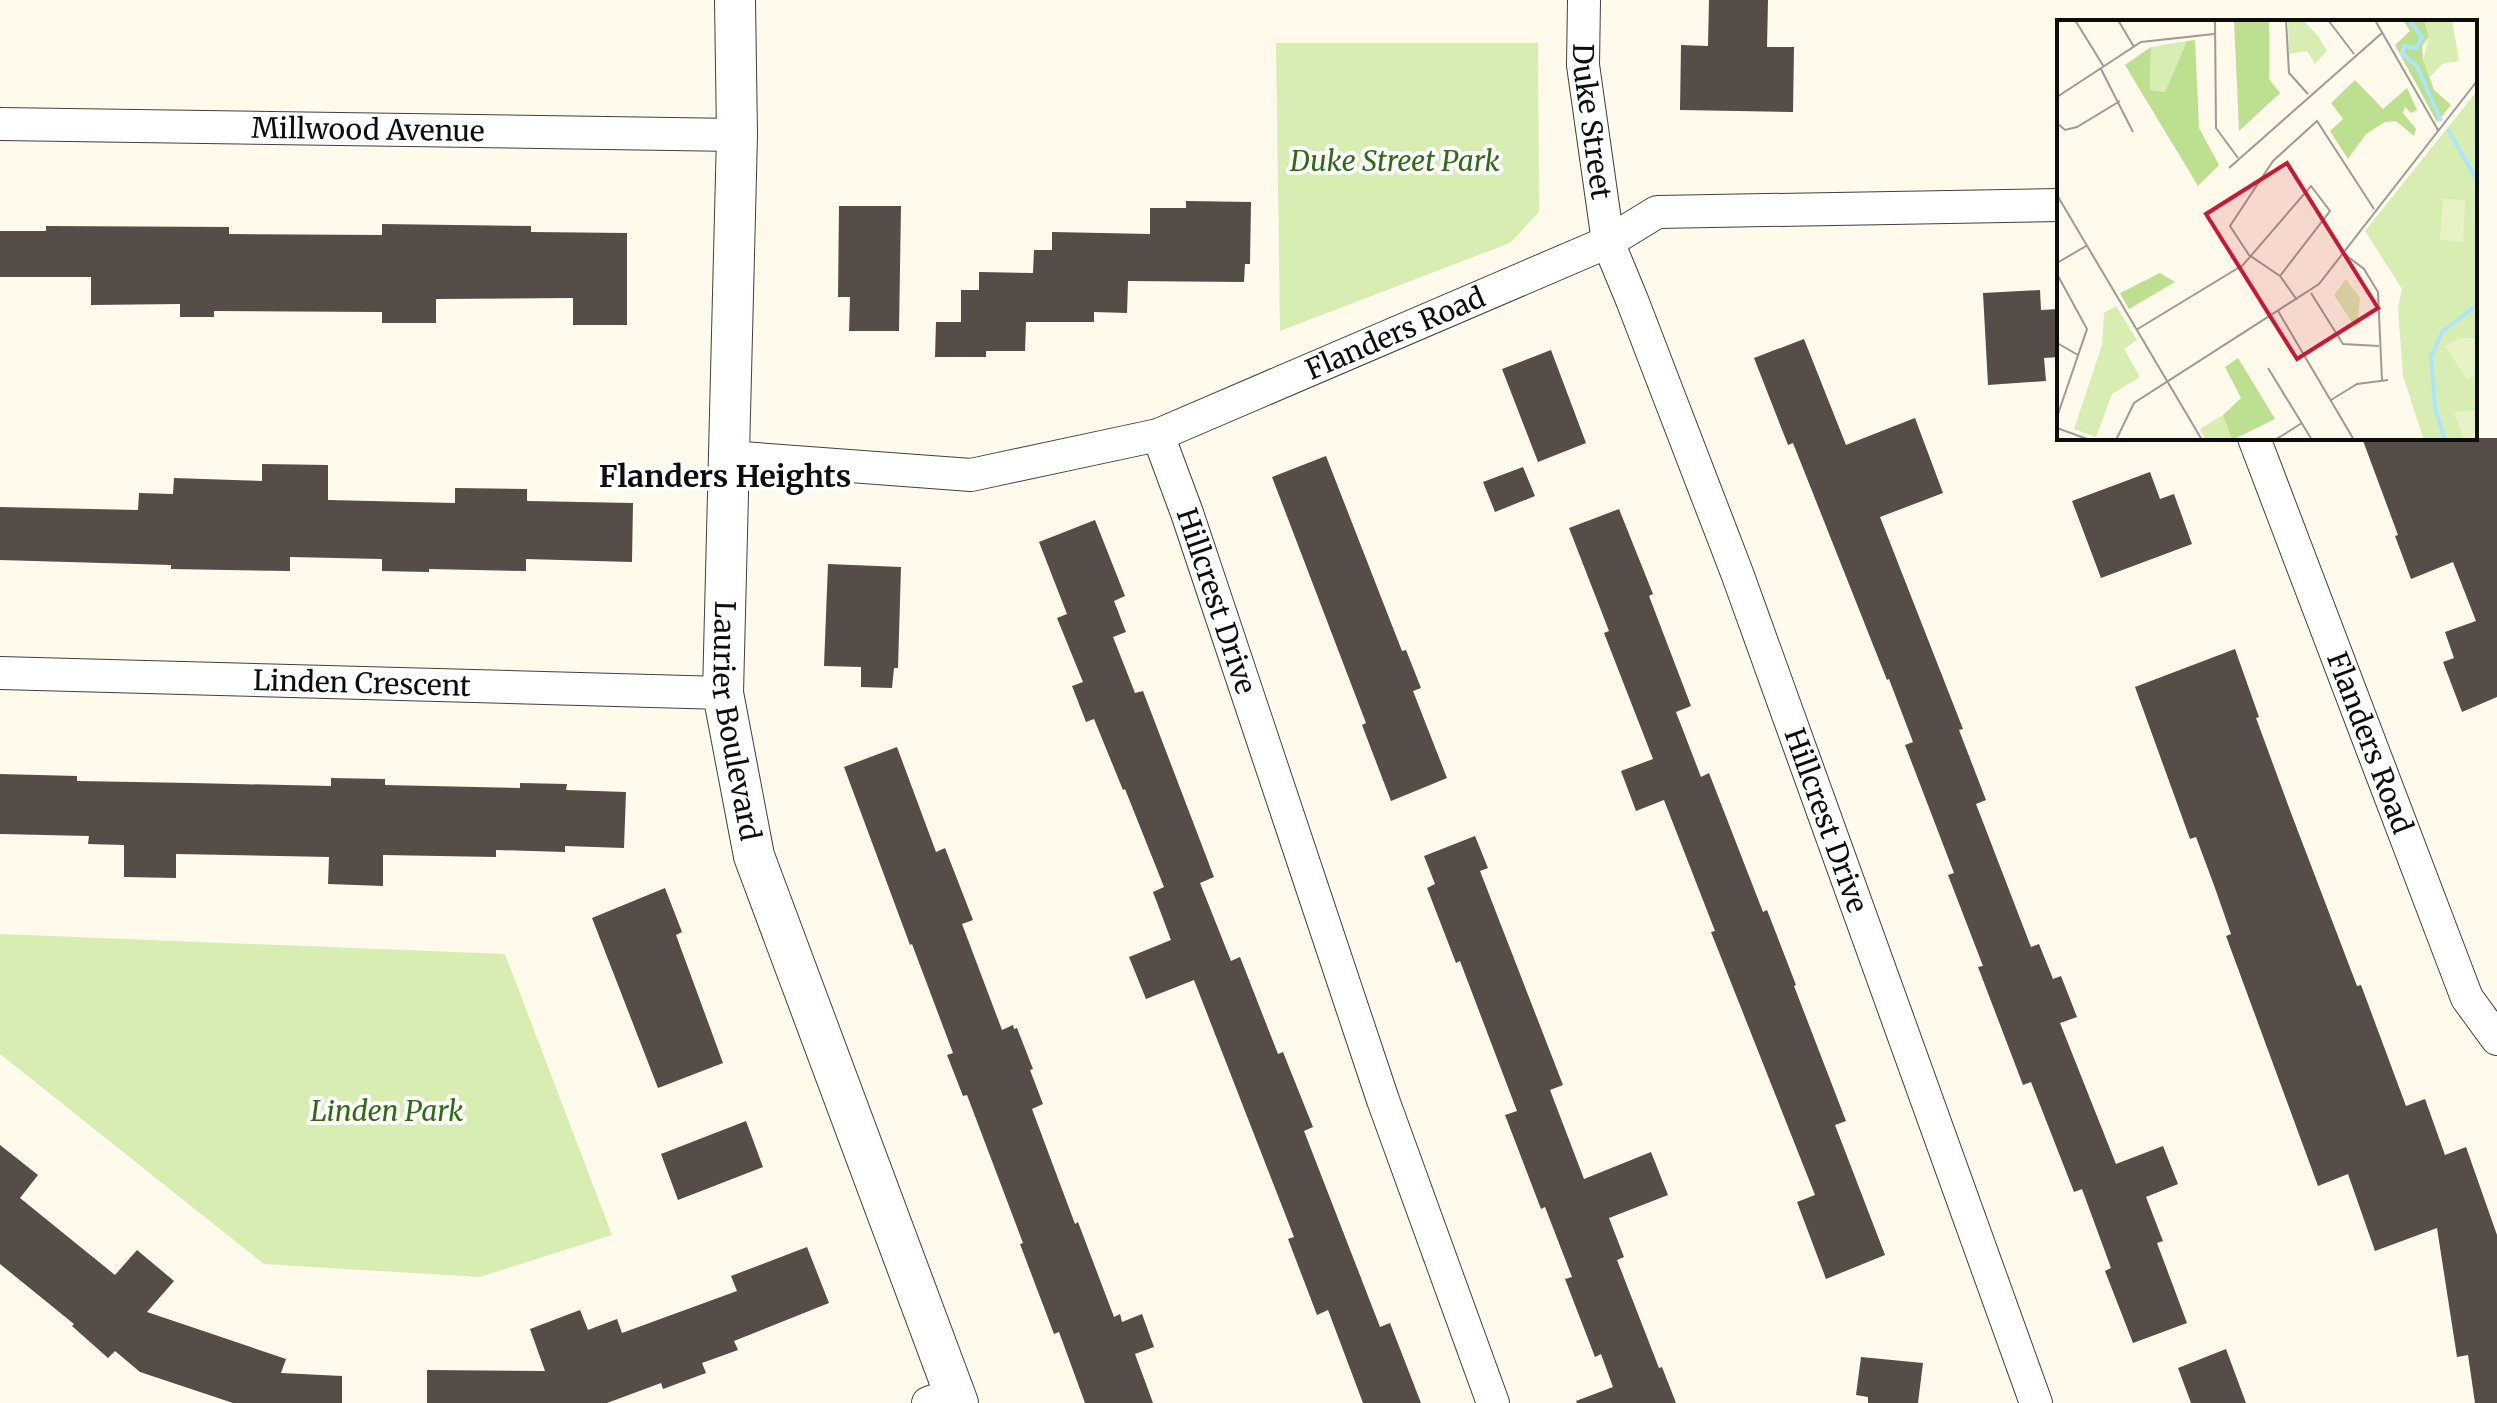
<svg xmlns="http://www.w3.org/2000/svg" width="2497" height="1403" font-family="Merriweather,serif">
<rect width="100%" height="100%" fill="#fffaec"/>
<!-- green -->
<path fill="#d7edb2" d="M 1276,43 L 1538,43 L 1539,212 L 1510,243 L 1280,331 Z
M 0,934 L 505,954 L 612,1235 L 480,1277 L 264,1264 L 0,1054 Z"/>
<!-- building -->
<path fill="#564c48" d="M 1709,0 L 1768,0 L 1767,47 L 1794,47 L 1793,112 L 1680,110 L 1681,45 L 1708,46 Z
M 1186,201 L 1251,202 L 1250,264 L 1245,264 L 1244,282 L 1128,281 L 1127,313 L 1094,312 L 1094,322 L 1026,322 L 1025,351 L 986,351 L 986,357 L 935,357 L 936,322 L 961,322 L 961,290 L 979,290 L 979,272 L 1033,273 L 1034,250 L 1052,250 L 1052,232 L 1150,234 L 1150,208 L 1186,208 Z
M 839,206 L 901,206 L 899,331 L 849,331 L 850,297 L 838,297 Z
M 382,224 L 531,226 L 531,232 L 627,233 L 627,325 L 573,325 L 573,298 L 436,299 L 436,323 L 382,323 L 382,312 L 214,311 L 214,317 L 180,317 L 180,304 L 91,305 L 91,277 L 0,277 L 0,231 L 46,231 L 46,226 L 229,227 L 229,234 L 382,235 Z
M 2040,290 L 2041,310 L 2059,309 L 2059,357 L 2044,358 L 2046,381 L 1988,385 L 1983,293 Z
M 1804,339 L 1846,445 L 1915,418 L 1943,493 L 1880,517 L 1963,729 L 1959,730 L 1986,800 L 1976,804 L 2031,947 L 2039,944 L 2053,979 L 2061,976 L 2077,1017 L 2060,1023 L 2116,1164 L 2163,1146 L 2178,1184 L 2146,1197 L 2163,1241 L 2157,1243 L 2187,1323 L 2133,1343 L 2105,1271 L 2111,1268 L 2082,1189 L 2074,1192 L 2031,1082 L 2023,1085 L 1978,967 L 1983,966 L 1948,875 L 1954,873 L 1905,745 L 1913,742 L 1889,679 L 1887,680 L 1793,443 L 1788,445 L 1754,358 Z
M 1551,350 L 1586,443 L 1538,462 L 1502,369 Z
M 2362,438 L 2497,438 L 2497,697 L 2462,712 L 2443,662 L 2454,658 L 2445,632 L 2476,621 L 2453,562 L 2411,579 L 2395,536 L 2398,535 Z
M 1326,456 L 1402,651 L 1406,650 L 1421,688 L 1413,691 L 1447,778 L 1391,801 L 1362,725 L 1366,723 L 1272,477 Z
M 262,464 L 328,465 L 328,500 L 455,503 L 455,488 L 527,489 L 527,501 L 633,503 L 632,562 L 526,559 L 526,571 L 429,569 L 429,572 L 382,571 L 382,559 L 290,557 L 290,571 L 171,569 L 171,565 L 0,560 L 0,507 L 138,510 L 139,493 L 173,494 L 174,478 L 262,481 Z
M 1523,467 L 1535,496 L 1495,512 L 1483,482 Z
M 2150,472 L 2160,499 L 2174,494 L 2192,544 L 2101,578 L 2072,501 Z
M 1619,509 L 1653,594 L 1649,596 L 1691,706 L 1676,712 L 1701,777 L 1709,773 L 1763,912 L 1767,910 L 1796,985 L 1794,986 L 1846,1121 L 1835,1125 L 1885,1255 L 1826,1279 L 1797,1202 L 1815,1195 L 1711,932 L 1715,931 L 1664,800 L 1636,811 L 1621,771 L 1653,759 L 1604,633 L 1609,631 L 1569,528 Z
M 1095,520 L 1125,596 L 1114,601 L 1126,632 L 1113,637 L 1135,693 L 1143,691 L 1214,877 L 1200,883 L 1231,961 L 1240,957 L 1278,1054 L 1283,1052 L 1313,1127 L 1304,1131 L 1380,1327 L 1390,1323 L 1421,1403 L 1363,1403 L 1328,1310 L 1317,1315 L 1288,1239 L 1294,1237 L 1194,980 L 1146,999 L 1129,957 L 1171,940 L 1153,892 L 1164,887 L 1125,789 L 1123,790 L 1094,719 L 1086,722 L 1072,686 L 1083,682 L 1057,618 L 1067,614 L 1039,542 Z
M 828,564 L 901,567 L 898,668 L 894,668 L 892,688 L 861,687 L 861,667 L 824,666 Z
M 2235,649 L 2259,717 L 2256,718 L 2291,813 L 2357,986 L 2361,985 L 2406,1106 L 2425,1099 L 2445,1155 L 2466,1147 L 2497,1235 L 2497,1403 L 2475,1403 L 2468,1355 L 2457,1357 L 2437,1228 L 2375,1251 L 2348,1174 L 2318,1186 L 2226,936 L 2231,934 L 2215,888 L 2196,837 L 2190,839 L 2135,687 Z
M 897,747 L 936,852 L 945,848 L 973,920 L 962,924 L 1002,1030 L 1013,1025 L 1014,1029 L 1017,1028 L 1033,1069 L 1030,1070 L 1043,1104 L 1032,1109 L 1075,1224 L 1078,1222 L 1114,1317 L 1120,1314 L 1122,1322 L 1142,1314 L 1154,1347 L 1135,1354 L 1153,1403 L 1085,1403 L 1059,1332 L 1054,1334 L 1020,1244 L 1023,1243 L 967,1095 L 963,1096 L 947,1055 L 953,1053 L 912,944 L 910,945 L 844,767 Z
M 0,774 L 77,776 L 77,781 L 191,783 L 331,786 L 331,778 L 385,779 L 385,785 L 520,788 L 520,783 L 567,784 L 566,790 L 626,792 L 624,848 L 565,846 L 565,852 L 496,850 L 496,857 L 383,855 L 383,886 L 328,884 L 329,857 L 176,854 L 176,878 L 124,877 L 124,845 L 88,844 L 89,836 L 0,834 Z
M 1475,836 L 1488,868 L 1480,871 L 1563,1085 L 1550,1090 L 1584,1179 L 1651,1152 L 1668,1195 L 1609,1218 L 1624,1257 L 1617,1260 L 1659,1368 L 1662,1367 L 1676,1403 L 1577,1403 L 1576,1401 L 1613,1387 L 1601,1354 L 1595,1357 L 1565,1279 L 1572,1277 L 1545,1207 L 1541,1209 L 1505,1115 L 1517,1111 L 1460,961 L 1456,963 L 1427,888 L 1435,884 L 1424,856 Z
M 665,888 L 682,932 L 676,935 L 723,1063 L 658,1088 L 592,918 Z
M 746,1121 L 763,1167 L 678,1200 L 661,1154 Z
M 0,1145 L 38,1175 L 20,1198 L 115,1275 L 137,1250 L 174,1281 L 147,1312 L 286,1359 L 281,1373 L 342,1376 L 342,1403 L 233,1403 L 140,1372 L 115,1351 L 108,1358 L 72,1326 L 74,1324 L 0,1264 Z
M 807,1247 L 829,1303 L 734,1341 L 738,1350 L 702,1363 L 706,1373 L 663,1389 L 661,1383 L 607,1403 L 427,1403 L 427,1370 L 545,1371 L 530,1329 L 580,1310 L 588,1330 L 617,1319 L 622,1333 L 737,1291 L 731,1276 Z
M 2226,1349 L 2246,1403 L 2191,1403 L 2178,1368 Z
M 1861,1357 L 1923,1363 L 1918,1403 L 1868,1403 L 1868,1397 L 1856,1395 Z"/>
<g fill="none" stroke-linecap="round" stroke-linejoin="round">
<!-- minor casing -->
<g stroke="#404040" stroke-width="34">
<g id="minor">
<path id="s1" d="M 1584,0 L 1583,65 L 1608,242 L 1632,300 L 1737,573 L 2036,1403"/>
<path id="s2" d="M 0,124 L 737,135"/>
<path id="s3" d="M 1158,435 L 1187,513 L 1383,1100 L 1493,1403"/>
<path id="s4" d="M 2254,438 L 2467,998 L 2497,1039"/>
<path id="s5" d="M 729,457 L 971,475 L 1158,435 L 1608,242 L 1657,212 L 2059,205"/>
<path id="s6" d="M 0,673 L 723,693"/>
<path d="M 928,1403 L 955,1393"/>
</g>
</g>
<!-- tertiary casing -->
<g stroke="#404040" stroke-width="42">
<g id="tertiary">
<path id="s7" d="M 735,0 L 737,135 L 723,693 L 754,856 L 958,1403"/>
</g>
</g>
<!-- minor -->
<use href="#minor" stroke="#fff" stroke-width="32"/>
<!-- tertiary -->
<use href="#tertiary" stroke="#fff" stroke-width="40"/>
</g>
<g text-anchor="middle" stroke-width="8" stroke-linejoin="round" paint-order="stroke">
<!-- street labels -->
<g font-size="28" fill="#0d0d0d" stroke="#fff">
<text dy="10" stroke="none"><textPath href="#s1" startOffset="122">Duke Street</textPath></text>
<text dy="10" stroke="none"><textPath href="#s2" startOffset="368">Millwood Avenue</textPath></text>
<text dy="10" stroke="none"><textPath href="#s5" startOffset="692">Flanders Road</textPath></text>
<text dy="10" stroke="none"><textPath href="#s3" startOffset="176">Hillcrest Drive</textPath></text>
<text dy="10" stroke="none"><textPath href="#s6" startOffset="362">Linden Crescent</textPath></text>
<text dy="10" stroke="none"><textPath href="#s7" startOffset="722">Laurier Boulevard</textPath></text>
<text dy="10" stroke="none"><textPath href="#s4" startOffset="326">Flanders Road</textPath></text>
<text dy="10" stroke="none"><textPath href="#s1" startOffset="862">Hillcrest Drive</textPath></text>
</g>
<!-- park labels -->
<g font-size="28" font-style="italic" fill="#316a17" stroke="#fff">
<text x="1395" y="171">Duke Street Park</text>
<text x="387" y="1121">Linden Park</text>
</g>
<!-- neighbourhood labels -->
<g font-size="30" font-weight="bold" fill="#0d0d0d" stroke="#fff">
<text x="725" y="487">Flanders Heights</text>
</g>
</g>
<!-- overview -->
<g transform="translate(2057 20)">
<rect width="420" height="420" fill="#fffaec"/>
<path d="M 367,0 L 395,0 L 402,41 L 385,44 L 372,58 L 366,40 L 372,17 ZM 231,2 L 248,2 L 262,17 L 270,31 L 258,44 L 250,31 L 232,34 ZM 130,21 L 108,72 L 93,70 L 94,27 ZM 420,71 L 420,420 L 367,420 L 346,356 L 341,288 L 345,269 L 308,211 ZM 289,259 L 303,278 L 300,310 L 277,275 ZM 59,286 L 80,320 L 67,329 L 83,357 L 55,374 L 39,417 L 17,409 L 45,325 L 47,293 ZM 166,395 L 175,420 L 149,420 L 143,409 Z" fill="#d7edb2"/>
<path d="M 177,0 L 212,0 L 212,59 L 223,73 L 182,111 ZM 346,0 L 367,0 L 372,17 L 365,26 L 366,40 L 377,70 L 394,85 L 380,102 L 338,25 L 353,11 ZM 138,20 L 142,108 L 162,145 L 141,166 L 68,45 L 94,27 L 93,70 L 108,72 L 130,21 ZM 298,60 L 326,89 L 350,68 L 360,90 L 354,93 L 348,87 L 346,93 L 359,109 L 357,116 L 339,101 L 328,102 L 309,114 L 291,139 L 273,111 L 286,99 L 274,83 ZM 103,253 L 118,262 L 72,289 L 63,273 ZM 181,338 L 218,399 L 175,420 L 166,395 L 184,378 L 168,347 Z" fill="#bcdf90"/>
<path d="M 386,179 L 408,180 L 406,222 L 383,220 ZM 402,318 L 420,318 L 420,353 L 410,360 L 388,326 ZM 420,390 L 420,416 L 407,420 L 397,392 Z" fill="#e8f3c5"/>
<path fill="none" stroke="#ace6fc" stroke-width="4" d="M 352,0 L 365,17 L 359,28 L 347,26 L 345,34 L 360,46 L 384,101M 391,109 L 420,161M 388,420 L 378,388 L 374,337 L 385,312 L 420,285"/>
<path fill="none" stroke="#9e9b93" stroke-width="2" d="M 18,0 L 47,47M 61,0 L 77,27M 158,0 L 159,108 L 181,138M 229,0 L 232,53 L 251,74M 271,0 L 297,34M 318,0 L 381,110M 44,49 L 76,112M 0,77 L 84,22 L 157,14M 0,103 L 8,110 L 20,107 L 63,81M 172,148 L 325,13M 0,175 L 145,420M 286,233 L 307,249 L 321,272 L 325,360M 0,243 L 29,226M 0,254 L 30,309 L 0,397M 254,273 L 286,324 L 322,326M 240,280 L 223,256 L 192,235 L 173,206 L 216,141 L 260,101 L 317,189M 221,291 L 297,420M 79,310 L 186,245 L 254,166 L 273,191 L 223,256M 0,323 L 21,335M 211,348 L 255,420M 274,380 L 300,364 L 331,360M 0,408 L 33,420M 59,420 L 77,383 L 262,264 L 420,61M 218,420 L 245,403"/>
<path fill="#c91832" fill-opacity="0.15" stroke="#c91832" stroke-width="4" d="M 230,143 L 321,288 L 240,339 L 149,194 Z"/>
<rect width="420" height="420" fill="none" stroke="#0d0d0d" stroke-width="4"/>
</g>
</svg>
